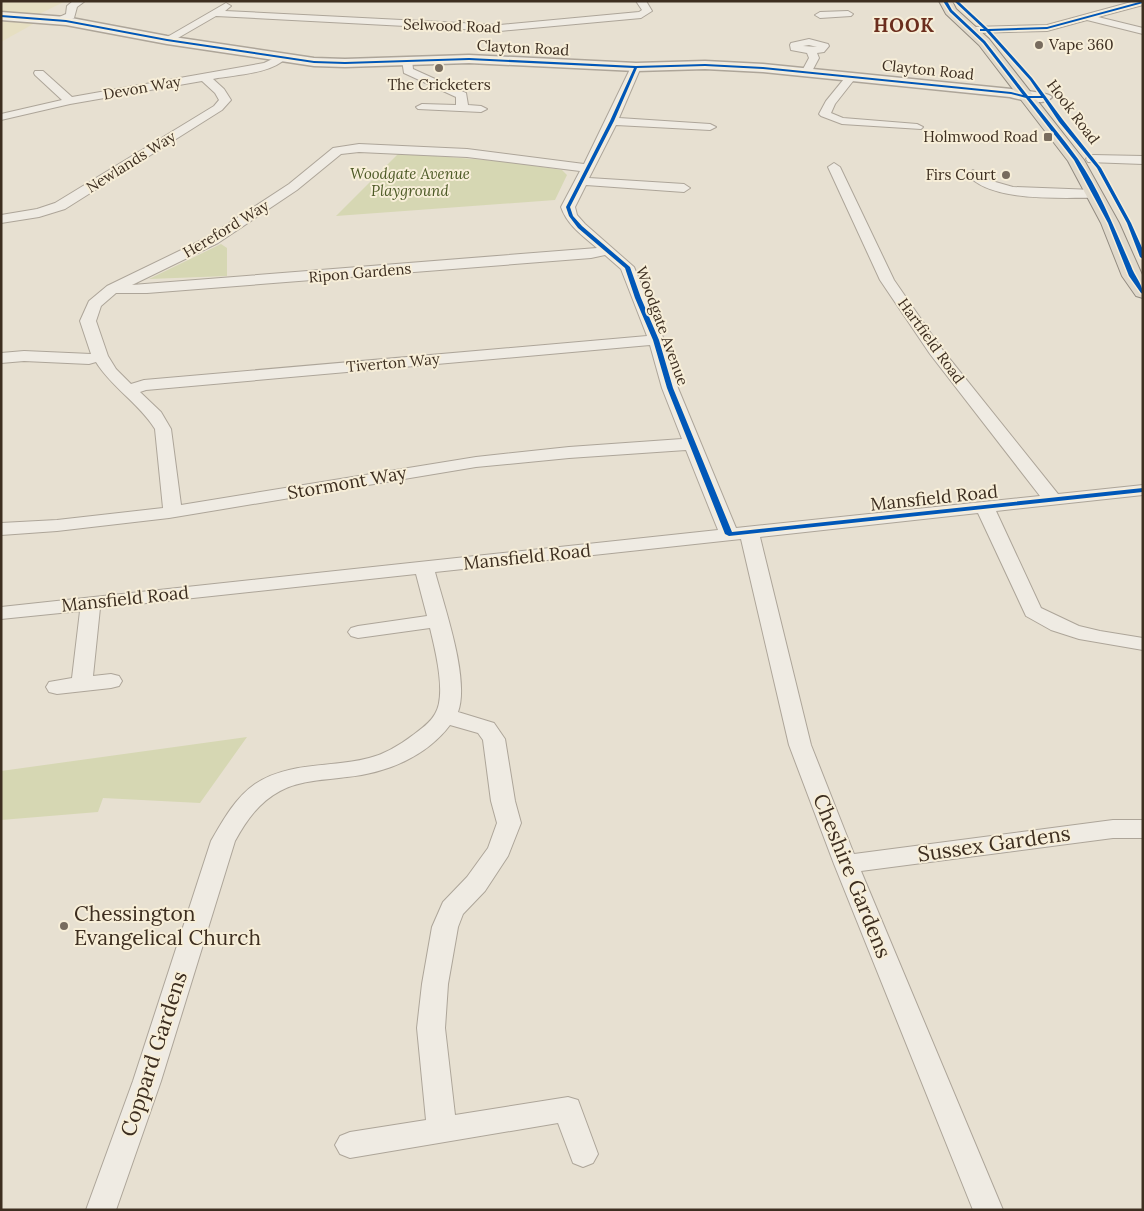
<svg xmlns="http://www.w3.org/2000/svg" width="1144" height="1211" font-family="Lora,serif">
<rect width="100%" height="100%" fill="#e7e0d1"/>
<!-- farmland -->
<path fill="#e6dfc2" d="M 1,1 L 66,1 L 35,16 L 1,12 Z
M 1,21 L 35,23 L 1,42 Z"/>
<!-- green -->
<path fill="#d6d7b3" d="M 399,153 L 510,162 L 562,170 L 567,175 L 555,200 L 336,216 Z
M 221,244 L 227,248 L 227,276 L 149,279 Z
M 247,737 L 200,803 L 103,798 L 98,812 L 1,820 L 1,771 Z"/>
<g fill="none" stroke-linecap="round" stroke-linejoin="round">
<!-- minor casing -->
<g stroke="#ada599" stroke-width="2">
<path id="minor" d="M 73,1 L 85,1 L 77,7 L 74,18 L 61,23 L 55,23 L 55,19 L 66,14 L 67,6 Z
M 636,1 L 646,1 L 652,11 L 641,18 L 500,31 L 216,16 L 171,42 L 167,43 L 162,40 L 226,3 L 231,6 L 225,11 L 500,25 L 639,12 L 642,10 Z
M 1135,1 L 1143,1 L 1143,5 L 1098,17 L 1143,28 L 1143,34 L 1087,20 L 1047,31 L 972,33 L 967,30 L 972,27 L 1047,25 Z
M 848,11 L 853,14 L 851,16 L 820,18 L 815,15 L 820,12 Z
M 809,39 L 828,44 L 829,46 L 824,52 L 817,53 L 819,58 L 811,73 L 807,74 L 802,71 L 809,58 L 807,53 L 791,50 L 790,45 L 791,43 ZM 809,45 L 817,47 L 803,46 Z
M 281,55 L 286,58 C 271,74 234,75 213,79 L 224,89 L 231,100 L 222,110 L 65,209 L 39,217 L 1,223 L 1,215 L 37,209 L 55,203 L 214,106 L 219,100 L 215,93 L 202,81 L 70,104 L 1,120 L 1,114 L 62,100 L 35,75 L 34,73 L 35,71 L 43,71 L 72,97 L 264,63 Z
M 407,57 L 412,60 L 413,69 L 466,93 L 468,105 L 481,106 L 487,109 L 481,112 L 418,109 L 416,107 L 422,104 L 456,105 L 456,97 L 404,73 L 402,60 Z
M 636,64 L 641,67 L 619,118 L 710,124 L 716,127 L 710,130 L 616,125 L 589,178 L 684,184 L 690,188 L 684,192 L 586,185 L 575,207 L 577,215 L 585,224 L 634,267 L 664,340 L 678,388 L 736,528 L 1040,496 L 930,354 L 880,280 L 828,167 L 834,163 L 840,167 L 894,280 L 941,348 L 1058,494 L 1143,485 L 1143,495 L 996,511 L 1041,608 L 1079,626 L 1100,631 L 1143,638 L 1143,650 L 1079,639 L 1051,630 L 1026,616 L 978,513 L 760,537 L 811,745 L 854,854 L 1113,820 L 1143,820 L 1143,838 L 1113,838 L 861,871 L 1003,1210 L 973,1210 L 834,864 L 789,745 L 741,539 L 435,572 C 444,606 470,679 458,712 L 494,723 L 505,739 L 515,801 L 521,823 L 508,856 L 485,891 L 463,914 L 458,927 L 448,984 L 445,1028 L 455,1115 L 568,1097 L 578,1100 L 598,1154 L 593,1163 L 583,1167 L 573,1163 L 558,1123 L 350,1158 L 340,1154 L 335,1145 L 340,1136 L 350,1132 L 426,1120 L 417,1028 L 422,984 L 432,927 L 443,902 L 467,877 L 488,848 L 497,823 L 491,801 L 483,740 L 478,733 L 450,725 C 426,757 386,773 347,777 C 325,780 301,780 280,791 C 259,802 246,821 235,841 L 161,1081 L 116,1210 L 86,1210 L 133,1081 L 211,841 C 223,820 235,798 255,784 C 290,761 331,768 369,758 C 385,754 400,745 413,735 C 421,729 430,723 435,714 C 447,695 435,649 430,628 L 358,638 L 351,636 L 348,632 L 351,628 L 358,626 L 427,616 L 416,574 L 100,608 L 93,676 L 111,674 L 119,676 L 122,681 L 119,686 L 111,688 L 57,694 L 49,692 L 46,687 L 49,682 L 72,678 L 80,611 L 1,619 L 1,607 L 718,530 L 686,450 L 569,458 L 476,467 L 169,518 L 57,531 L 1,535 L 1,523 L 57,520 L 163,508 L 155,429 C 139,403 112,388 96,362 L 89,364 L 24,361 L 1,363 L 1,353 L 24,351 L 91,354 L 80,321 L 89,301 L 107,286 L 208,237 L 289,184 L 333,148 L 359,144 L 467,149 L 584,164 L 631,67 ZM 359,152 L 467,157 L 580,171 L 561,207 C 567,225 583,236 597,248 L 132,285 L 218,243 L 297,190 L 341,154 ZM 605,255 L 621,269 L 647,336 L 144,380 L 131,384 L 116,369 L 108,356 L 96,321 L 101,306 L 116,293 L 147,293 L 591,258 ZM 650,345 L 662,388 L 682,439 L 569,447 L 476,457 L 181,505 L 171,429 L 161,412 L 140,392 L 146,390 Z
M 852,73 L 857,76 L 835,104 L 831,113 L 843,118 L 917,124 L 923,127 L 921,129 L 842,124 L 821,116 L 819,114 L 826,101 L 848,74 Z
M 1092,155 L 1143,156 L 1143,164 L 1088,162 L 1086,159 L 1088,156 Z
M 973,170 L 992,181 L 1013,187 L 1095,190 L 1101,194 L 1095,198 C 1061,197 990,203 967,174 Z"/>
</g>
<!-- tertiary casing -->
<g stroke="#ada599" stroke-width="3">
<path id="tertiary" d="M 1,12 L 66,17 L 167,36 L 314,58 L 345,59 L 469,55 L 636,63 L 705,61 L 763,64 L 1011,89 C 1020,91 1048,92 1052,97 C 1043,107 1022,100 1010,97 L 763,72 L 705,69 L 636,71 L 469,63 L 345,67 L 314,66 L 167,44 L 66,25 L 1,20 Z"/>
</g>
<!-- trunk casing -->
<g stroke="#928b80" stroke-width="2">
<path id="trunk" d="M 939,1 L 952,1 L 956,9 L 989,39 L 1084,160 L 1119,223 L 1143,277 L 1143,298 L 1136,296 L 1122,276 L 1101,223 L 1068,161 L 979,45 L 946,14 Z"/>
</g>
<!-- minor -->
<use href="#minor" fill="#efebe3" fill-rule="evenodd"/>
<!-- tertiary -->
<use href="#tertiary" fill="#efebe3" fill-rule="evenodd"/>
<!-- trunk -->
<use href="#trunk" fill="#e0d9cb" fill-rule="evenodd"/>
<!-- cycleway casing -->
<g stroke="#f7eed8" stroke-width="3">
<path id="cycleway" d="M 943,1 L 947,1 L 952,10 L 985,41 L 1028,96 L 1041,96 L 1030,80 L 986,31 L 980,31 L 980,29 L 984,29 L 954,1 L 958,1 L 988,29 L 1047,27 L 1143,1 L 1143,3 L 1047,29 L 990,31 L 1032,78 L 1063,120 L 1101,168 L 1131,223 L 1143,250 L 1143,259 L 1140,257 L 1127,223 L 1097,168 L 1059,122 L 1043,98 L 1030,98 C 1046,118 1063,138 1078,159 C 1100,191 1115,230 1131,266 C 1134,275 1143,285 1143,294 L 1141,293 L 1129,276 L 1108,223 L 1074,160 L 1026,98 L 1011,94 L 763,69 L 705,66 L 637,68 L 614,121 L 570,207 L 573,216 L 582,226 L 630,267 L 641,298 L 659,340 L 673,388 L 732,532 L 1143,488 L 1143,492 L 729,536 L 725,534 L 667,388 L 653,340 L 635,298 L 625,268 L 578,228 L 569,216 L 566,207 L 610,121 L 634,68 L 469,60 L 345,64 L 314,63 L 167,41 L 66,22 L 1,17 L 1,15 L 66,20 L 167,39 L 314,61 L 345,62 L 469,58 L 636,66 L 705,64 L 763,67 L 1011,92 L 1023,95 L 983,43 L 950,12 Z"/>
</g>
<!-- cycleway -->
<use href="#cycleway" fill="#0057b8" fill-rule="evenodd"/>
</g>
<!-- markers -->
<g fill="#786c5e" stroke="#f7eed8" stroke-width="2">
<circle cx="1039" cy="45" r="5"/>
<circle cx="439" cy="68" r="5"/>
<rect x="1043" y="132" width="10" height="10" rx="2.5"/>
<circle cx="1006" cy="175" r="5"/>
<circle cx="64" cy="926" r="5"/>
</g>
<g text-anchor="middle" stroke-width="4" stroke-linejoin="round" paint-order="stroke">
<!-- far-street labels -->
<g font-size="15" fill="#3d2e20" stroke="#f7eed8">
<text transform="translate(452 26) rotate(2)" y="5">Selwood Road</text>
<text transform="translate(523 48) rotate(3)" y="5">Clayton Road</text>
<text transform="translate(928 70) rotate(6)" y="5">Clayton Road</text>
<text transform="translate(142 88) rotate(-10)" y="5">Devon Way</text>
<text transform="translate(1073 112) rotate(53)" y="5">Hook Road</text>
<text transform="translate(131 162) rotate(-32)" y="5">Newlands Way</text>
<text transform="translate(226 229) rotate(-31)" y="5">Hereford Way</text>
<text transform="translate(360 273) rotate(-5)" y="5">Ripon Gardens</text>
<text transform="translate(662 326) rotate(70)" y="5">Woodgate Avenue</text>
<text transform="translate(931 341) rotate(54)" y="5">Hartfield Road</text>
<text transform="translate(393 363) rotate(-5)" y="5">Tiverton Way</text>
</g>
<!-- far-poi labels -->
<g font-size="15" fill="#3d2e20" stroke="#f7eed8" text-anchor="end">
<text x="1049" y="50" text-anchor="start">Vape 360</text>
<text x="439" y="90" text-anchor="middle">The Cricketers</text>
<text x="1038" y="142">Holmwood Road</text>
<text x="996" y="180">Firs Court</text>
</g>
<!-- far-park labels -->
<g font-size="15" font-style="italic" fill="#4d5a26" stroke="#f7eed8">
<text x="410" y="179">Woodgate Avenue<tspan x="410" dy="17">Playground</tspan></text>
</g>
<!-- street labels -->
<g font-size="18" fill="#3d2e20" stroke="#f7eed8">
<text transform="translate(347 483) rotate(-10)" y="6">Stormont Way</text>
<text transform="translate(934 498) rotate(-6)" y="6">Mansfield Road</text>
<text transform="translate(527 557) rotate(-6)" y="6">Mansfield Road</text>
<text transform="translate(125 599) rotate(-6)" y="6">Mansfield Road</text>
</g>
<!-- far-district labels -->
<g font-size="19" font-weight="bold" letter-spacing="1" fill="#6b2e1e" stroke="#f7eed8">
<text x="904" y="32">HOOK</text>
</g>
<!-- near-street labels -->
<g font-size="21" fill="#3d2e20" stroke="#f7eed8">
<text transform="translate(994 844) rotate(-8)" y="7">Sussex Gardens</text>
<text transform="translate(852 876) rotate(68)" y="7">Cheshire Gardens</text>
<text transform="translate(154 1054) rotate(-72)" y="7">Coppard Gardens</text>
</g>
<!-- near-poi labels -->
<g font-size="21" fill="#3d2e20" stroke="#f7eed8" text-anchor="start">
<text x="74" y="921">Chessington<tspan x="74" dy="24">Evangelical Church</tspan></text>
</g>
</g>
<!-- border -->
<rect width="1144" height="1211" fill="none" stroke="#3d2e20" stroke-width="5"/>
</svg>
